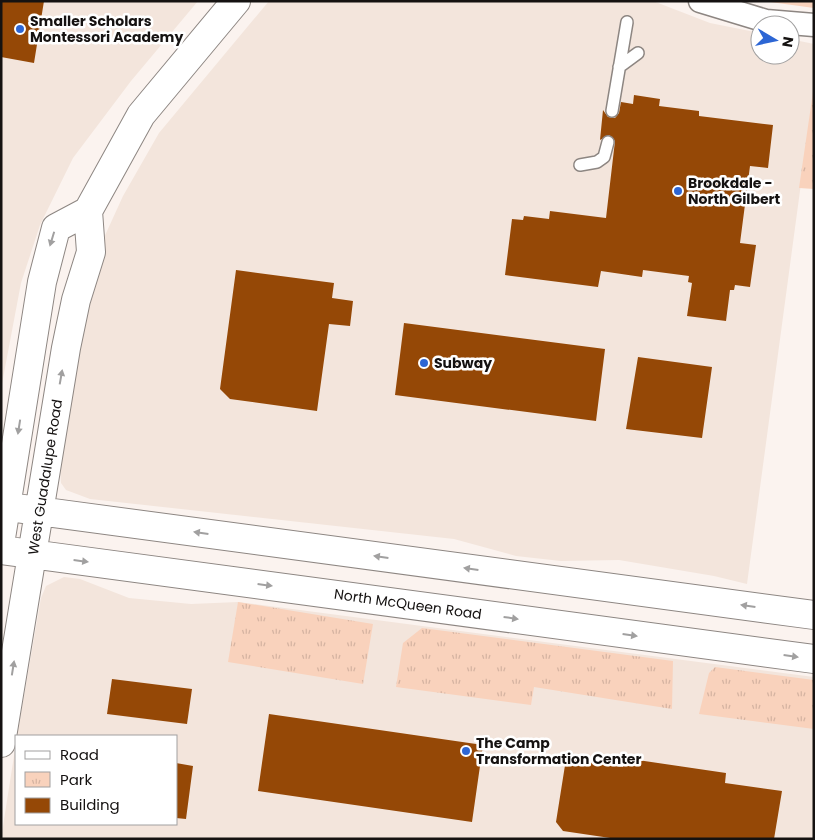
<svg xmlns="http://www.w3.org/2000/svg" width="815" height="840" font-family="Poppins,sans-serif">
<defs>
<pattern id="park-tufts" width="24" height="20" patternUnits="userSpaceOnUse" patternTransform="scale(1.25)"><rect width="24" height="20" fill="#f9d2bc"/><path d="M3 7l-1-3M5 7V3M7 7l1-3M15 17l-1-3M17 17v-4M19 17l1-3" fill="none" stroke="#d5b3a1"/></pattern>
</defs>
<rect width="100%" height="100%" fill="#fbf3ef"/>
<!-- built -->
<path fill="#f3e5dc" d="M 1,1 L 198,1 L 131,81 L 73,158 L 40,225 L 21,283 L 1,389 Z
M 269,1 L 653,1 L 710,23 L 760,33 L 760,55 L 790,55 L 790,39 L 814,44 L 814,87 L 747,584 L 714,576 L 619,560 L 561,561 L 516,556 L 454,539 L 90,499 L 66,490 L 61,483 L 60,467 L 92,264 L 123,196 L 159,133 Z
M 64,577 L 80,579 L 129,598 L 191,604 L 238,602 L 814,677 L 814,839 L 1,839 L 16,743 L 16,824 L 176,824 L 176,736 L 17,736 L 41,598 L 46,586 Z"/>
<!-- grass -->
<path fill="#f9d2bc" d="M 763,1 L 814,1 L 814,8 Z"/>
<!-- park -->
<path fill="url(#park-tufts)" d="M 814,85 L 814,189 L 799,188 Z
M 238,602 L 373,624 L 363,684 L 228,662 Z
M 422,628 L 673,661 L 672,709 L 534,687 L 531,705 L 396,687 L 403,643 Z
M 715,667 L 814,680 L 814,729 L 699,714 L 709,673 Z"/>
<!-- building -->
<path fill="#954806" d="M 1,1 L 44,1 L 34,63 L 1,57 Z
M 634,95 L 660,99 L 659,106 L 699,111 L 699,116 L 773,125 L 768,168 L 750,166 L 740,243 L 756,245 L 750,287 L 735,285 L 734,290 L 730,290 L 726,321 L 687,316 L 692,283 L 688,282 L 689,276 L 643,270 L 642,277 L 601,271 L 598,287 L 505,275 L 512,219 L 523,220 L 524,216 L 549,219 L 550,211 L 606,218 L 615,141 L 609,135 L 600,140 L 603,110 L 608,117 L 615,118 L 619,113 L 621,102 L 633,104 Z
M 236,270 L 334,283 L 332,298 L 353,301 L 350,326 L 329,324 L 317,411 L 230,399 L 220,389 Z
M 404,323 L 605,349 L 596,421 L 395,395 Z
M 638,357 L 712,367 L 702,438 L 626,429 Z
M 112,679 L 192,689 L 187,724 L 107,714 Z
M 269,714 L 483,745 L 472,822 L 258,791 Z
M 624,758 L 726,773 L 725,783 L 782,791 L 774,839 L 617,839 L 563,831 L 556,822 L 566,759 L 623,767 Z
M 176,763 L 193,766 L 186,819 L 176,818 Z"/>
<g fill="none" stroke-linecap="round" stroke-linejoin="round">
<!-- service casing -->
<g stroke="#8d8682" stroke-width="14">
<path id="service" d="M 619,67 L 638,53
M 612,111 L 627,22
M 580,165 L 597,162 L 604,157 L 608,142"/>
</g>
<!-- minor casing -->
<g stroke="#8d8682" stroke-width="25">
<path id="minor" d="M 700,1 L 766,21 L 814,25"/>
</g>
<!-- secondary casing -->
<g stroke="#8d8682" stroke-width="30">
<path id="secondary" d="M 1,506 L 814,615
M 1,538 L 42,282 L 56,228 L 88,211
M 1,550 L 814,659
M 1,743 L 66,348 L 76,300 L 91,252 L 88,211 L 141,115 L 236,1"/>
</g>
<!-- service -->
<use href="#service" stroke="#fff" stroke-width="11"/>
<!-- minor -->
<use href="#minor" stroke="#fff" stroke-width="22"/>
<!-- secondary -->
<use href="#secondary" stroke="#fff" stroke-width="28"/>
</g>
<!-- one-way arrows -->
<defs><path id="oneway-solid" d="M-6-.8H1V-3.2L6.5 0L1 3.2V.8H-6Z" transform="scale(1.25)"/></defs>
<g fill="#a1a0a0">
<use href="#oneway-solid" transform="translate(52 239) rotate(107)"/>
<use href="#oneway-solid" transform="translate(61 377) rotate(-80)"/>
<use href="#oneway-solid" transform="translate(19 427) rotate(99)"/>
<use href="#oneway-solid" transform="translate(201 533) rotate(-172)"/>
<use href="#oneway-solid" transform="translate(381 557) rotate(-172)"/>
<use href="#oneway-solid" transform="translate(81 561) rotate(7)"/>
<use href="#oneway-solid" transform="translate(471 569) rotate(-172)"/>
<use href="#oneway-solid" transform="translate(265 585) rotate(7)"/>
<use href="#oneway-solid" transform="translate(748 606) rotate(-172)"/>
<use href="#oneway-solid" transform="translate(511 618) rotate(8)"/>
<use href="#oneway-solid" transform="translate(630 635) rotate(8)"/>
<use href="#oneway-solid" transform="translate(791 656) rotate(8)"/>
<use href="#oneway-solid" transform="translate(13 668) rotate(-81)"/>
</g>
<!-- markers -->
<g fill="#2d66d4" stroke="#fff" stroke-width="2">
<circle cx="20" cy="29" r="5"/>
<circle cx="678" cy="191" r="5"/>
<circle cx="424" cy="363" r="5"/>
<circle cx="466" cy="751" r="5"/>
</g>
<g text-anchor="middle" stroke-width="5" stroke-linejoin="round" paint-order="stroke">
<!-- poi labels -->
<g font-size="14" font-weight="bold" fill="#151211" stroke="#fff" text-anchor="start">
<text x="30" y="26">Smaller Scholars<tspan x="30" dy="16">Montessori Academy</tspan></text>
<text x="688" y="188">Brookdale -<tspan x="688" dy="16">North Gilbert</tspan></text>
<text x="434" y="368">Subway</text>
<text x="476" y="748">The Camp<tspan x="476" dy="16">Transformation Center</tspan></text>
</g>
<!-- street labels -->
<g font-size="14" fill="#151211" stroke="#fff">
<text transform="translate(45 477) rotate(-81)" y="5">West Guadalupe Road</text>
<text transform="translate(408 604) rotate(8)" y="5">North McQueen Road</text>
</g>
</g>
<!-- border -->
<rect width="815" height="840" fill="none" stroke="#151211" stroke-width="5"/>
<!-- legend -->
<rect x="15" y="735" width="162" height="90" fill="#ffffff" stroke="#a1a0a0"/>
<rect x="25" y="751" width="25" height="8" fill="#ffffff" stroke="#a1a0a0"/>
<text x="60" y="760" font-size="15" fill="#151211">Road</text>
<rect x="25" y="772" width="25" height="15" fill="url(#park-tufts)" stroke="#a1a0a0"/>
<text x="60" y="785" font-size="15" fill="#151211">Park</text>
<rect x="25" y="798" width="25" height="15" fill="#954806" stroke="#a1a0a0"/>
<text x="60" y="810" font-size="15" fill="#151211">Building</text>
<!-- north arrow -->
<g transform="translate(775 40) rotate(99)"><circle r="24" fill="#ffffff" stroke="#a1a0a0"/>
<path d="M0-4L9 19L0 12L-9 19Z" fill="#2d66d4"/>
<text y="-8" font-size="14" font-weight="bold" text-anchor="middle" fill="#151211">N</text>
</g>
</svg>
